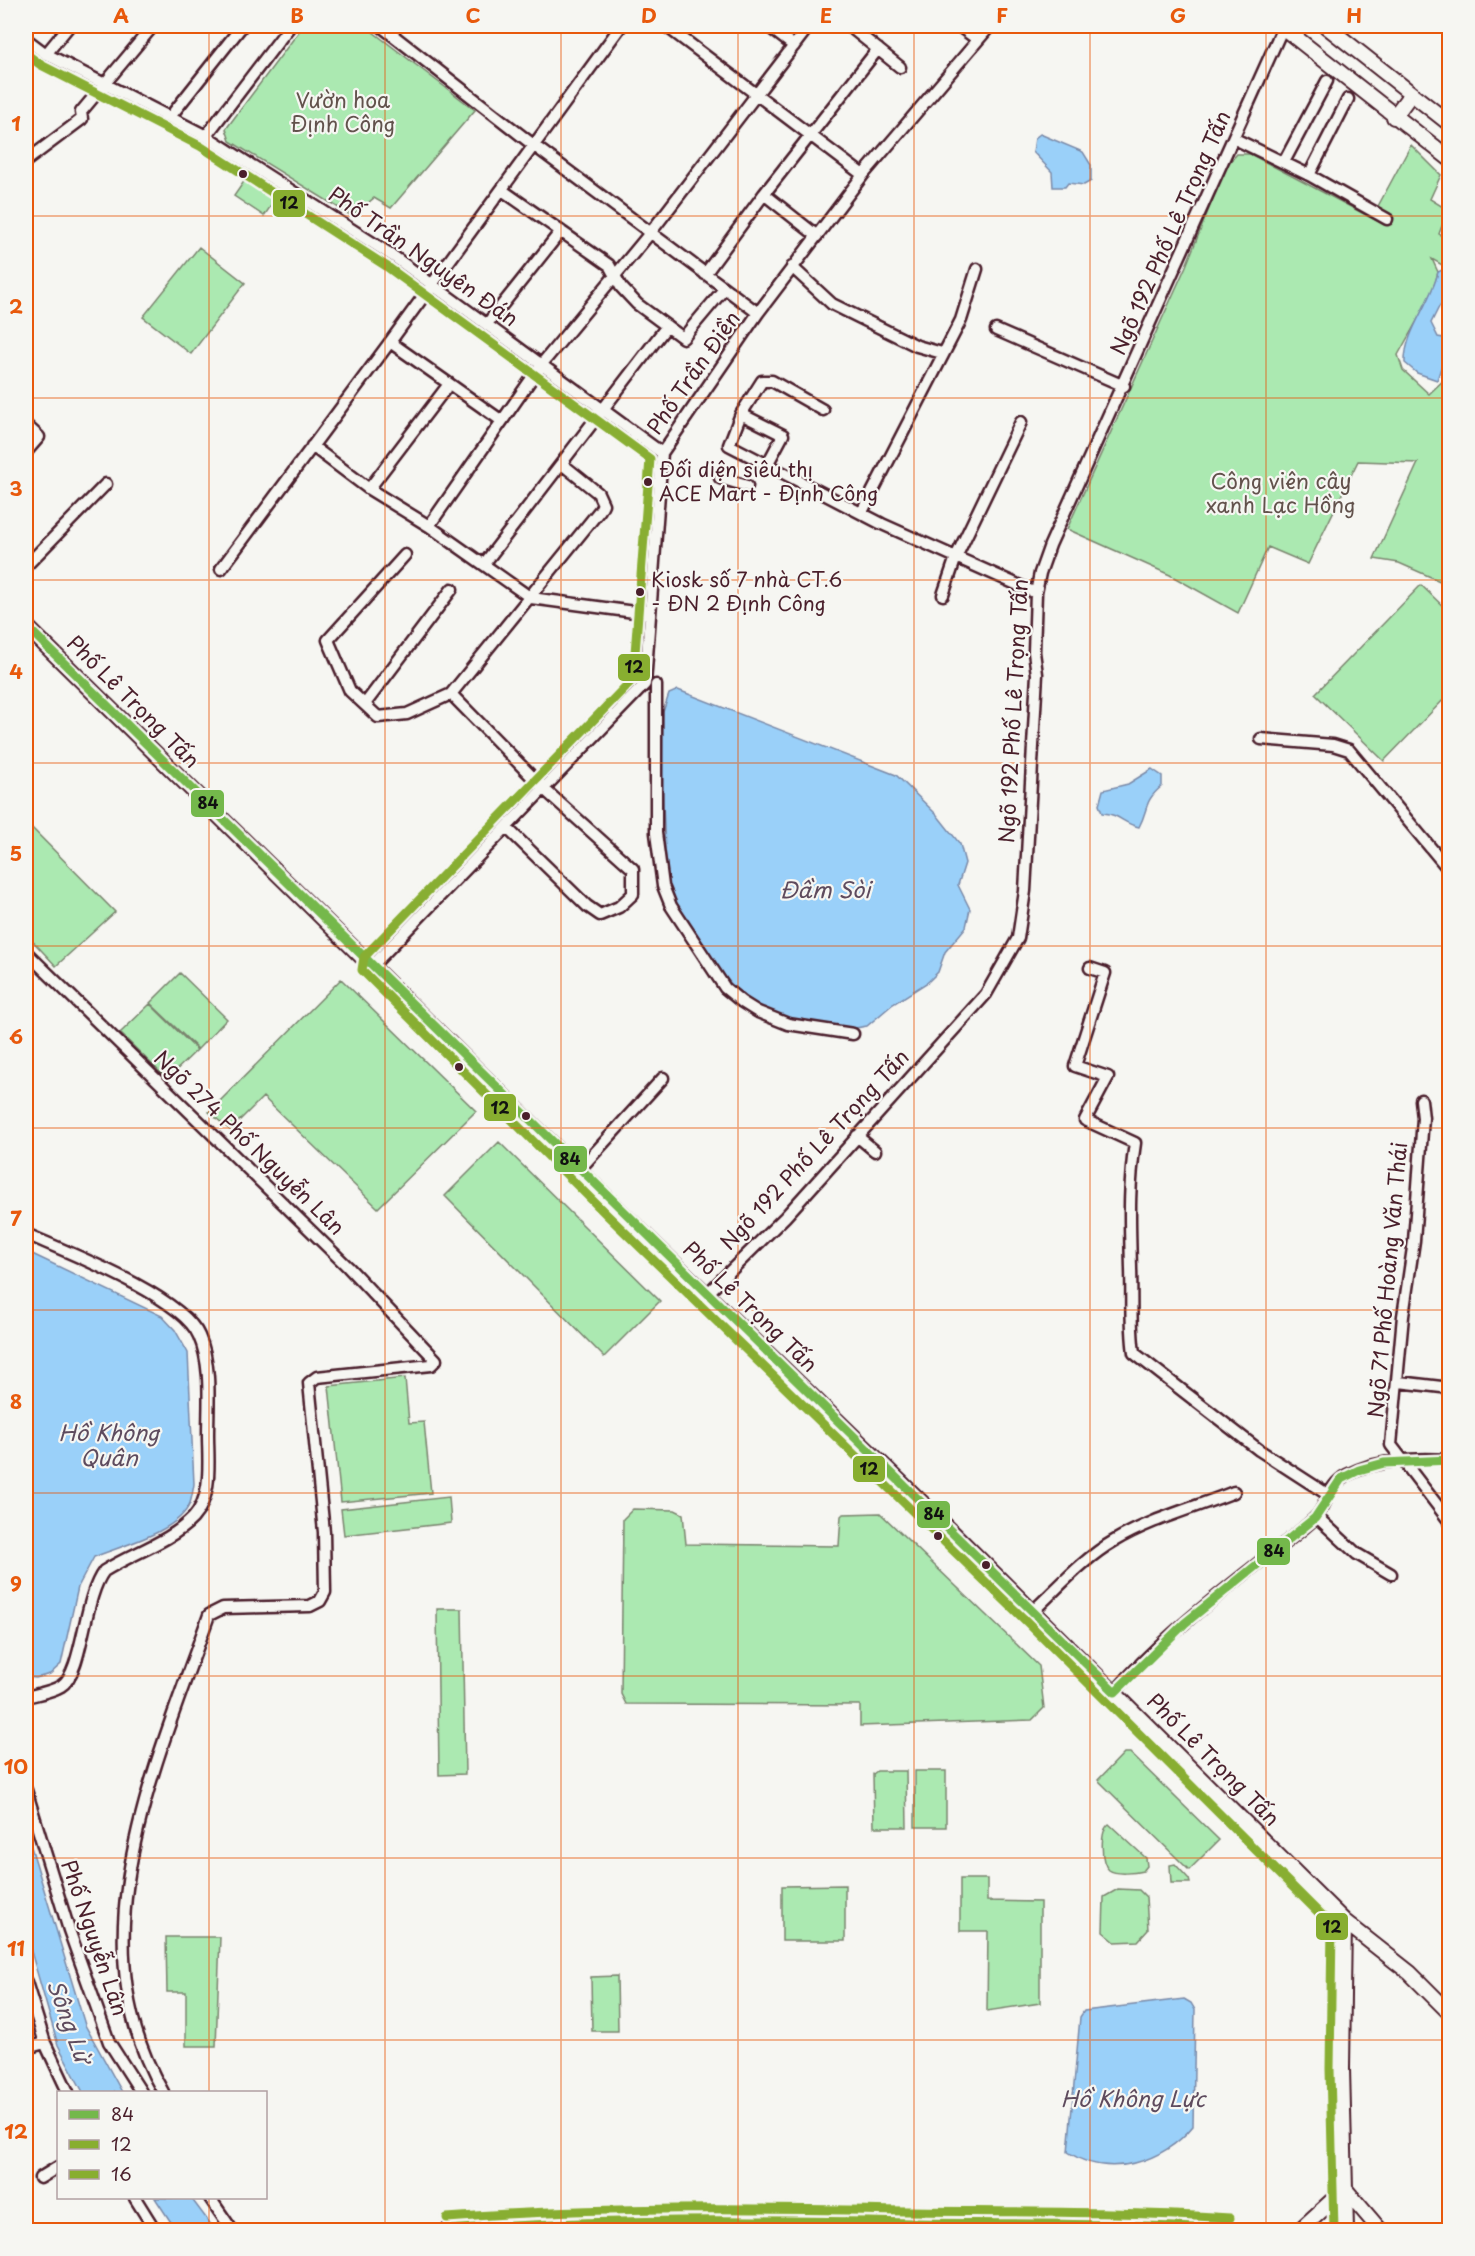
<svg xmlns="http://www.w3.org/2000/svg" width="1475" height="2256" font-family="'Playpen Sans',sans-serif">
<rect width="100%" height="100%" fill="#f6f6f2"/>
<filter id="ink" filterUnits="userSpaceOnUse"><feTurbulence type="fractalNoise" baseFrequency=".0167" numOctaves="2"/><feDisplacementMap in="SourceGraphic" scale="12" xChannelSelector="R" yChannelSelector="G"/><feConvolveMatrix kernelMatrix="1 2 1 2 8 2 1 2 1" color-interpolation-filters="sRGB"/></filter>
<g filter="url(#ink)">
<!-- green -->
<path fill="#abe9b1" stroke="#7a846e" stroke-width="1.5" d="M 303,26 L 365,26 L 475,110 L 391,208 L 374,198 L 352,216 L 230,141 L 226,129 Z
M 1411,145 L 1441,175 L 1430,199 L 1448,210 L 1439,234 L 1449,239 L 1449,269 L 1432,259 L 1438,272 L 1433,292 L 1398,355 L 1403,370 L 1429,394 L 1449,375 L 1449,585 L 1399,563 L 1374,559 L 1418,463 L 1358,461 L 1308,564 L 1268,547 L 1238,613 L 1170,575 L 1067,529 L 1186,266 L 1226,166 L 1237,154 L 1250,154 L 1385,225 L 1392,214 L 1377,208 Z
M 245,180 L 275,200 L 264,216 L 234,196 Z
M 199,247 L 245,283 L 191,354 L 143,317 Z
M 1421,585 L 1449,612 L 1449,694 L 1384,761 L 1315,694 Z
M 26,822 L 115,912 L 56,966 L 26,934 Z
M 180,973 L 227,1019 L 198,1049 L 150,1003 Z
M 341,979 L 476,1111 L 378,1208 L 263,1097 L 230,1130 L 209,1112 Z
M 150,1004 L 197,1050 L 167,1079 L 120,1033 Z
M 499,1142 L 660,1301 L 604,1357 L 445,1196 Z
M 405,1378 L 409,1423 L 424,1422 L 431,1493 L 341,1502 L 329,1386 Z
M 449,1497 L 451,1523 L 344,1535 L 341,1509 Z
M 633,1509 L 675,1510 L 683,1514 L 686,1544 L 839,1546 L 841,1516 L 843,1514 L 880,1513 L 1039,1666 L 1044,1708 L 1032,1720 L 860,1726 L 860,1705 L 626,1704 L 621,1694 L 623,1519 Z
M 437,1609 L 462,1609 L 465,1774 L 439,1775 Z
M 1124,1753 L 1130,1753 L 1219,1840 L 1189,1870 L 1098,1780 Z
M 877,1771 L 906,1771 L 907,1827 L 874,1827 L 873,1774 Z
M 915,1771 L 946,1771 L 946,1827 L 915,1827 Z
M 1109,1824 L 1146,1858 L 1147,1866 L 1143,1871 C 1135,1873 1116,1875 1109,1870 C 1100,1862 1100,1830 1109,1824 Z
M 1175,1864 L 1189,1879 L 1190,1883 L 1171,1883 L 1170,1865 Z
M 960,1879 L 987,1879 L 987,1901 L 1040,1902 L 1040,2003 L 987,2011 L 988,1931 L 960,1931 Z
M 845,1885 L 845,1941 L 782,1941 L 782,1886 Z
M 1118,1889 L 1139,1890 L 1146,1897 L 1148,1930 L 1138,1941 L 1115,1942 L 1103,1932 L 1104,1897 Z
M 166,1937 L 220,1937 L 216,2046 L 186,2046 L 186,1992 L 167,1992 Z
M 617,1976 L 618,2031 L 592,2031 L 591,1977 Z"/>
<!-- water -->
<path fill="#9ad0f9" stroke="#7a89a7" stroke-width="1.5" d="M 1040,134 L 1083,152 L 1091,165 L 1091,181 L 1084,185 L 1068,183 L 1065,187 L 1053,187 L 1052,172 L 1033,152 L 1035,138 Z
M 1444,269 L 1449,272 L 1449,300 L 1440,305 L 1431,323 L 1438,337 L 1449,339 L 1449,343 L 1437,380 L 1417,373 L 1405,363 C 1404,332 1431,303 1438,272 Z
M 678,690 L 896,775 L 937,815 L 960,844 L 965,863 L 958,885 L 970,909 L 966,927 L 945,952 L 938,972 L 928,982 L 893,1004 L 867,1026 L 850,1029 L 837,1027 L 779,1016 L 755,1005 L 737,991 L 713,962 L 670,893 L 665,851 L 662,779 L 663,712 L 669,694 Z
M 1152,769 L 1162,776 L 1162,786 C 1143,802 1149,808 1139,827 C 1123,824 1120,814 1102,813 L 1099,805 L 1103,790 L 1128,784 Z
M 26,1251 L 162,1316 L 175,1330 L 188,1353 L 194,1484 C 193,1490 192,1497 190,1503 C 179,1532 120,1546 94,1557 L 78,1587 L 61,1664 L 50,1674 L 36,1678 L 26,1677 Z
M 26,1830 L 85,2025 L 122,2092 L 83,2092 L 58,2045 L 26,1934 Z
M 1184,1999 L 1191,2003 L 1195,2010 L 1193,2126 C 1164,2162 1109,2180 1068,2152 L 1080,2017 L 1084,2011 Z
M 155,2198 L 191,2198 L 215,2230 L 176,2230 Z"/>
<g fill="none" stroke-linecap="round" stroke-linejoin="round">
<!-- minor casing -->
<g stroke="#4a1f2b" stroke-width="15">
<path id="minor" d="M 381,26 L 532,144 L 758,313
M 666,26 L 863,175
M 768,26 L 794,46
M 849,26 L 900,67
M 959,26 L 978,40
M 26,39 L 46,54 L 206,136 L 393,256 L 662,453
M 46,54 L 69,26
M 170,117 L 242,26
M 206,136 L 290,26
M 1235,139 L 1309,175 L 1387,219
M 26,161 L 82,119 L 81,112 L 153,26
M 1284,162 L 1327,81
M 1309,175 L 1348,99
M 502,190 L 609,265 L 621,287 L 637,304 L 683,338 L 724,289
M 817,236 L 764,194 L 878,49
M 792,267 L 832,304 L 917,346 L 942,353
M 705,274 L 764,194
M 487,324 L 561,231
M 996,330 L 1124,386
M 390,342 L 502,421
M 823,410 L 772,381 L 762,381 L 741,414 L 729,445 L 882,524 L 1036,593
M 741,414 L 783,435 L 767,465
M 26,425 L 39,437 L 26,452
M 312,446 L 369,489 L 429,526 L 531,598 L 649,614
M 720,478 L 747,486
M 369,489 L 449,384
M 862,512 L 961,320 L 977,269
M 429,526 L 541,365 L 651,232 L 809,26
M 405,555 L 328,640 L 350,691 L 378,717 L 407,714 L 451,694 L 600,510 L 603,504 L 598,493 L 562,464
M 484,564 L 667,326
M 26,566 L 106,484
M 221,569 L 390,342 L 621,26
M 943,595 L 956,557 L 1021,422
M 656,685 L 656,833 L 663,886 L 671,906 L 725,988 L 742,1002 L 758,1012 L 788,1024 L 853,1034
M 451,694 L 544,789 L 633,869 L 633,894 L 619,907 L 600,915 L 587,906 L 507,828
M 365,704 L 452,589
M 1261,739 L 1333,745 L 1349,750 L 1450,871
M 26,952 L 348,1267 L 436,1360 L 431,1365 L 317,1377 L 309,1383 L 324,1532 L 325,1592 L 320,1601 L 310,1606 L 223,1608 L 209,1615 C 156,1765 74,1940 163,2092
M 373,965 L 645,684 L 662,453 L 758,313 L 863,175 L 990,26
M 1090,968 L 1105,973 L 1075,1066 L 1108,1077 L 1085,1120 L 1135,1143 C 1128,1189 1130,1223 1131,1269 C 1132,1298 1130,1325 1134,1353 L 1259,1450 L 1327,1494
M 1421,1100 L 1423,1118 L 1414,1241 L 1403,1316 L 1391,1445 L 1450,1522
M 857,1136 L 875,1151
M 579,1170 L 663,1078
M 26,1234 C 67,1252 182,1296 199,1336 C 212,1365 208,1404 208,1435 C 208,1462 213,1496 193,1518 C 170,1542 132,1553 104,1571 C 83,1598 83,1673 61,1686 C 51,1692 37,1694 26,1697
M 707,1294 L 785,1217 L 986,994 L 1018,938 L 1025,891 L 1037,674 L 1034,652 L 1036,593 L 1040,573 L 1050,545 L 1283,27
M 1399,1382 L 1450,1388
M 1317,1517 L 1357,1554 L 1391,1574
M 1033,1611 C 1059,1587 1083,1559 1114,1541 C 1151,1519 1194,1508 1234,1492
M 1115,1692 C 1156,1643 1211,1601 1261,1561 C 1279,1547 1298,1534 1315,1518 C 1327,1506 1328,1485 1347,1475 C 1378,1459 1415,1458 1450,1460
M 26,1790 L 69,1930 L 109,2042 L 141,2092
M 26,1982 L 45,2043 L 68,2092
M 26,2048 L 45,2043
M 40,2178 L 58,2167
M 135,2198 L 155,2230
M 210,2198 L 232,2230"/>
</g>
<!-- major casing -->
<g stroke="#4a1f2b" stroke-width="18">
<path id="major" d="M 1281,26 L 1450,159
M 1326,26 L 1450,124
M 1394,117 L 1411,94
M 26,626 L 614,1205 L 950,1530 L 1344,1921 L 1410,1973 L 1450,2013
M 1344,1921 L 1342,2069 L 1346,2230
M 1345,2189 L 1380,2230
M 448,2230 C 612,2215 779,2221 943,2223 C 1038,2225 1134,2223 1229,2230
M 1300,2230 L 1345,2189"/>
</g>
<!-- minor -->
<use href="#minor" stroke="#f6f6f2" stroke-width="10"/>
<!-- major -->
<use href="#major" stroke="#f6f6f2" stroke-width="14"/>
<!-- bus-1 casing -->
<g stroke="#f6f6f2" stroke-width="14">
<path id="bus-1" d="M 26,626 L 1115,1692
M 1115,1692 L 1185,1623 L 1315,1518 L 1341,1479 L 1359,1470 L 1384,1463 L 1450,1460"/>
</g>
<!-- bus-2 casing -->
<g stroke="#f6f6f2" stroke-width="14">
<path id="bus-2" d="M 26,54 L 41,65 L 200,146 L 386,266 L 650,459 L 633,679 L 364,957 L 362,970 L 606,1214 L 1025,1620 L 1332,1926 L 1330,2069 L 1334,2230"/>
</g>
<!-- bus-3 casing -->
<g stroke="#f6f6f2" stroke-width="14">
<path id="bus-3" d="M 448,2230 C 602,2218 756,2220 911,2223 C 1017,2224 1123,2223 1229,2230"/>
</g>
<!-- bus-4 casing -->
<g stroke="#f6f6f2" stroke-width="14">
<path id="bus-4" d="M 447,2218 C 601,2206 754,2208 909,2211 C 1016,2212 1123,2211 1230,2218"/>
</g>
<!-- bus-1 -->
<use href="#bus-1" stroke="#74b84b" stroke-width="9"/>
<!-- bus-2 -->
<use href="#bus-2" stroke="#88ae30" stroke-width="9"/>
<!-- bus-3 -->
<use href="#bus-3" stroke="#88ae30" stroke-width="9"/>
<!-- bus-4 -->
<use href="#bus-4" stroke="#88ae30" stroke-width="9"/>
</g>
</g>
<!-- grid -->
<path fill="none" stroke="#e8590c" stroke-width="1.5" stroke-opacity="0.55" d="M 209,26 L 209,2092M 385,26 L 385,2230M 561,26 L 561,2230M 738,26 L 738,2230M 914,26 L 914,2230M 1090,26 L 1090,2230M 1266,26 L 1266,2230M 26,216 L 1450,216M 26,398 L 1450,398M 26,580 L 1450,580M 26,763 L 1450,763M 26,946 L 1450,946M 26,1128 L 1450,1128M 26,1310 L 1450,1310M 26,1493 L 1450,1493M 26,1676 L 1450,1676M 26,1858 L 1450,1858M 26,2040 L 1450,2040M 209,2198 L 209,2230"/>
<!-- markers -->
<g fill="#4a1f2b" stroke="#f6f6f2" stroke-width="2">
<circle cx="243" cy="174" r="5"/>
<circle cx="648" cy="482" r="5"/>
<circle cx="640" cy="592" r="5"/>
<circle cx="459" cy="1067" r="5"/>
<circle cx="526" cy="1116" r="5"/>
<circle cx="938" cy="1536" r="5"/>
<circle cx="986" cy="1565" r="5"/>
</g>
<g text-anchor="middle" stroke-width="4.5" stroke-linejoin="round" paint-order="stroke">
<!-- bus labels -->
<g font-size="20" fill="#4a1f2b" stroke="#f6f6f2" text-anchor="start">
<text x="659" y="477">Đối diện siêu thị<tspan x="659" dy="24">ACE Mart - Định Công</tspan></text>
<text x="651" y="587">Kiosk số 7 nhà CT.6<tspan x="651" dy="24">- ĐN 2 Định Công</tspan></text>
</g>
<!-- park labels -->
<g font-size="21" fill="#62524c" stroke="#f6f6f2">
<text x="343" y="108">Vườn hoa<tspan x="343" dy="24">Định Công</tspan></text>
<text x="1281" y="489">Công viên cây<tspan x="1281" dy="24">xanh Lạc Hồng</tspan></text>
</g>
<!-- street labels -->
<g font-size="21" fill="#4a1f2b" stroke="#f6f6f2">
<text transform="translate(1171 233) rotate(-66)" y="7">Ngõ 192 Phố Lê Trọng Tấn</text>
<text transform="translate(423 257) rotate(35)" y="7">Phố Trần Nguyên Đán</text>
<text transform="translate(694 373) rotate(-55)" y="7">Phố Trần Điền</text>
<text transform="translate(133 702) rotate(45)" y="7">Phố Lê Trọng Tấn</text>
<text transform="translate(1014 711) rotate(-87)" y="7">Ngõ 192 Phố Lê Trọng Tấn</text>
<text transform="translate(249 1143) rotate(44)" y="7">Ngõ 274 Phố Nguyễn Lân</text>
<text transform="translate(815 1150) rotate(-47)" y="7">Ngõ 192 Phố Lê Trọng Tấn</text>
<text transform="translate(1388 1280) rotate(-85)" y="7">Ngõ 71 Phố Hoàng Văn Thái</text>
<text transform="translate(750 1307) rotate(44)" y="7">Phố Lê Trọng Tấn</text>
<text transform="translate(1213 1760) rotate(45)" y="7">Phố Lê Trọng Tấn</text>
<text transform="translate(94 1938) rotate(71)" y="7">Phố Nguyễn Lân</text>
</g>
<!-- water labels -->
<g font-size="22" font-style="italic" fill="#5e4b5e" stroke="#f6f6f2">
<text x="825" y="898">Đầm Sòi</text>
<text x="109" y="1441">Hồ Không<tspan x="109" dy="25">Quân</tspan></text>
<text transform="translate(69 2021) rotate(70)" y="8">Sông Lừ</text>
<text x="1133" y="2107">Hồ Không Lực</text>
</g>
</g>
<g stroke="#f6f6f2" stroke-width="2">
<rect x="272" y="189" width="34" height="29" rx="6" fill="#88ae30"/>
<rect x="617" y="653" width="34" height="29" rx="6" fill="#88ae30"/>
<rect x="190" y="789" width="35" height="29" rx="6" fill="#74b84b"/>
<rect x="483" y="1093" width="34" height="29" rx="6" fill="#88ae30"/>
<rect x="553" y="1145" width="35" height="28" rx="6" fill="#74b84b"/>
<rect x="852" y="1455" width="34" height="28" rx="6" fill="#88ae30"/>
<rect x="916" y="1500" width="35" height="29" rx="6" fill="#74b84b"/>
<rect x="1256" y="1537" width="35" height="29" rx="6" fill="#74b84b"/>
<rect x="1315" y="1912" width="34" height="29" rx="6" fill="#88ae30"/>
</g>
<g font-size="16" text-anchor="middle" font-weight="bold" fill="#111">
<text x="289" y="209">12</text>
<text x="634" y="673">12</text>
<text x="208" y="809">84</text>
<text x="500" y="1114">12</text>
<text x="570" y="1165">84</text>
<text x="869" y="1475">12</text>
<text x="934" y="1520">84</text>
<text x="1274" y="1557">84</text>
<text x="1332" y="1933">12</text>
</g>
<!-- margin -->
<rect width="1475" height="2256" fill="none" stroke="#f6f6f2" stroke-width="66"/>
<!-- legend -->
<rect x="57" y="2091" width="210" height="108" fill="#f6f6f2" stroke="#b1a0a2" stroke-width="1.5"/>
<rect x="69" y="2110" width="30" height="9" fill="#74b84b" stroke="#b1a0a2" stroke-width="1.5"/>
<text x="111" y="2121" font-size="18" fill="#4a1f2b">84</text>
<rect x="69" y="2140" width="30" height="9" fill="#88ae30" stroke="#b1a0a2" stroke-width="1.5"/>
<text x="111" y="2151" font-size="18" fill="#4a1f2b">12</text>
<rect x="69" y="2170" width="30" height="9" fill="#88ae30" stroke="#b1a0a2" stroke-width="1.5"/>
<text x="111" y="2181" font-size="18" fill="#4a1f2b">16</text>
<rect x="33" y="33" width="1409" height="2190" fill="none" stroke="#e8590c" stroke-width="2"/>
<g font-size="20" text-anchor="middle" font-weight="bold" fill="#e8590c">
<text x="121" y="23">A</text>
<text x="297" y="23">B</text>
<text x="473" y="23">C</text>
<text x="649" y="23">D</text>
<text x="826" y="23">E</text>
<text x="1002" y="23">F</text>
<text x="1178" y="23">G</text>
<text x="1354" y="23">H</text>
<text x="16" y="131">1</text>
<text x="16" y="314">2</text>
<text x="16" y="496">3</text>
<text x="16" y="679">4</text>
<text x="16" y="861">5</text>
<text x="16" y="1044">6</text>
<text x="16" y="1226">7</text>
<text x="16" y="1409">8</text>
<text x="16" y="1591">9</text>
<text x="16" y="1774">10</text>
<text x="16" y="1956">11</text>
<text x="16" y="2139">12</text>
</g>
</svg>
